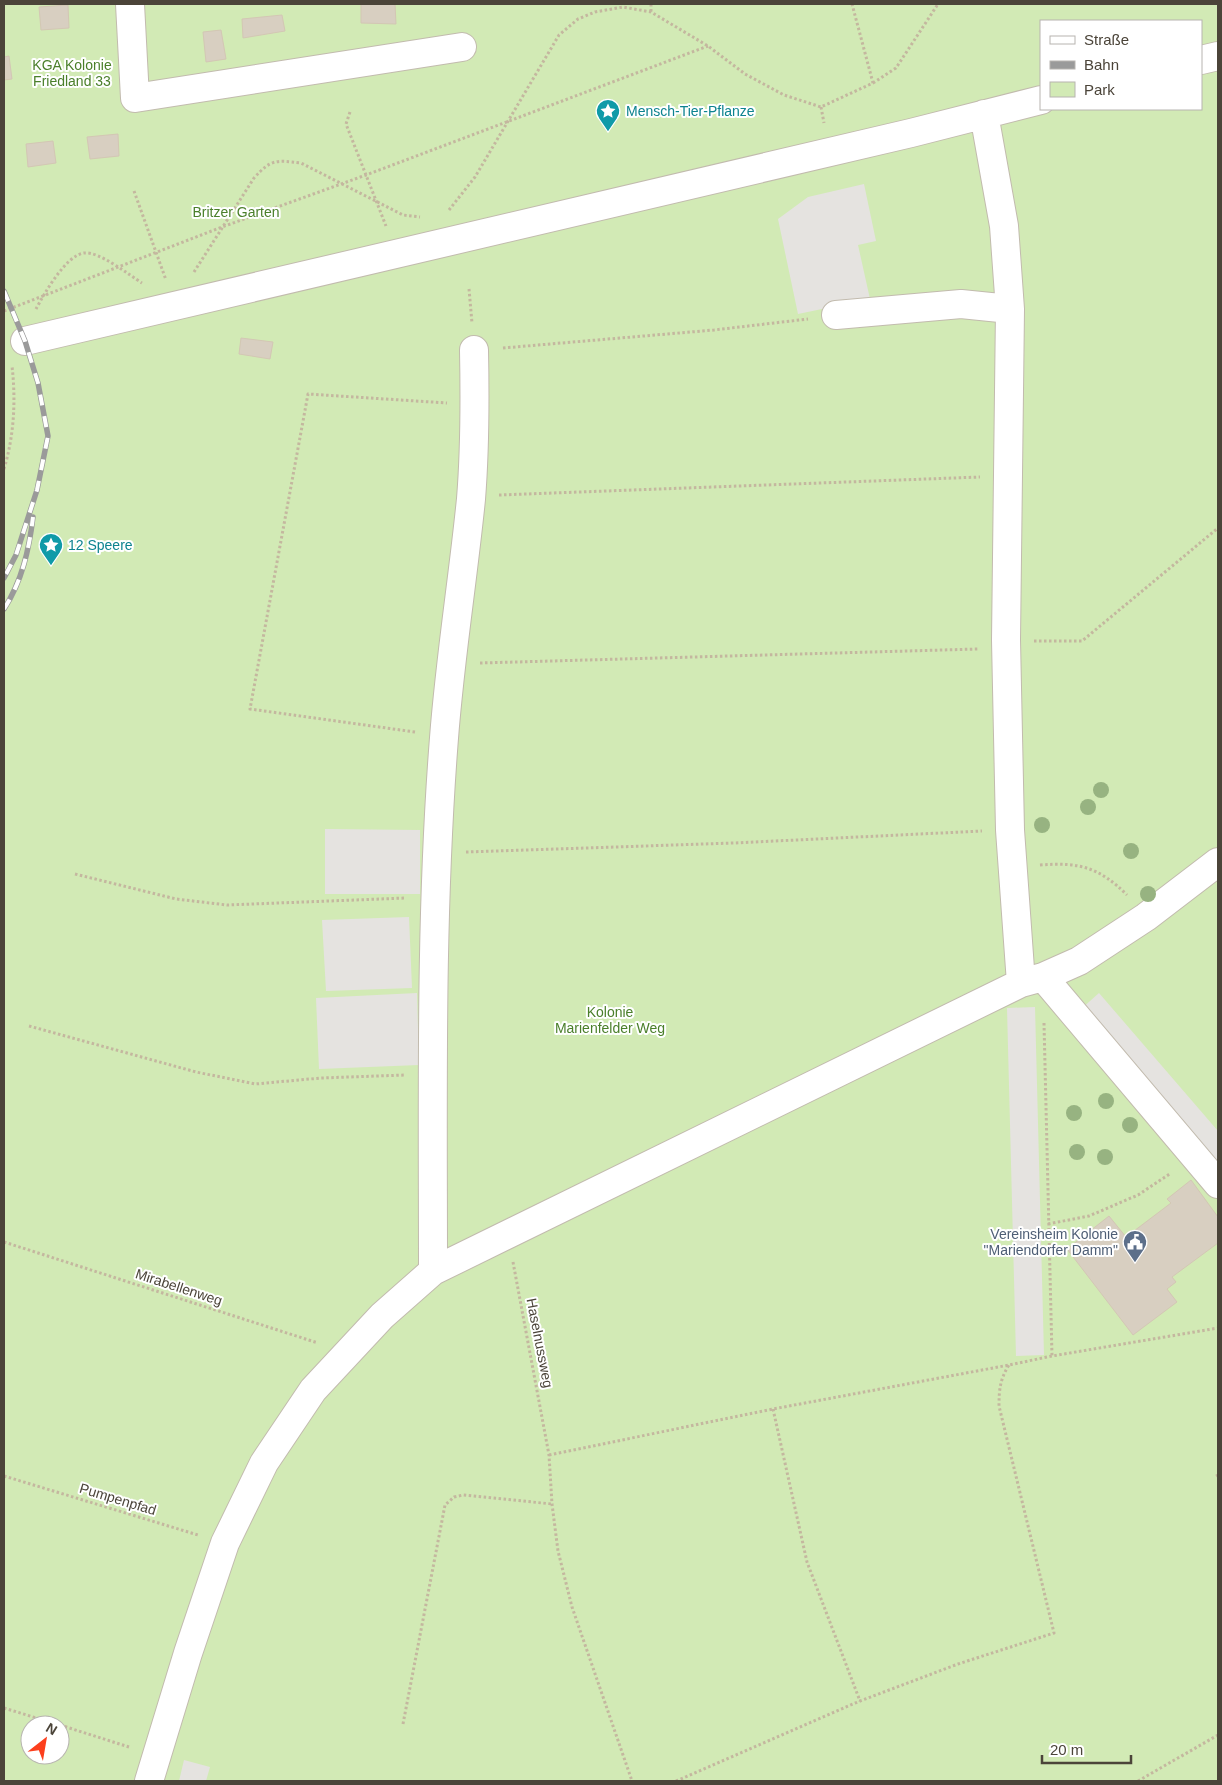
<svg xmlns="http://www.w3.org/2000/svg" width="1222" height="1785" font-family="Helvetica,sans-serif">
<rect width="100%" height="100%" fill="#f6f3ec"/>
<!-- green -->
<path fill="#d2eab5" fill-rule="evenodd" d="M 4,4 L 1218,4 L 1218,1781 L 4,1781 ZM 1041,21 L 1201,21 L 1201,109 L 1041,109 ZM 30,1725 L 60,1725 L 60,1755 L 30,1755 Z"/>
<!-- parking -->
<path fill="#e5e3e0" d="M 864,184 L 876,241 L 858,245 L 870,299 L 798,314 L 778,219 L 808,197 Z
M 325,829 L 420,830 L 420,894 L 325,894 Z
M 409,917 L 412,988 L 326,991 L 322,920 Z
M 417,993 L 419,1065 L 319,1069 L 316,998 Z
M 1099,993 L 1218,1131 L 1218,1169 L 1080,1010 Z
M 1035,1007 L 1044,1355 L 1016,1356 L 1007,1008 Z
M 184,1760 L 210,1767 L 206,1781 L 179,1781 Z"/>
<!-- building -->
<path fill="#d8cfc1" stroke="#d3c7b4" d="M 361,4 L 395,4 L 396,24 L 361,23 Z
M 68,5 L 69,28 L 41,30 L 39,7 Z
M 282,15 L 285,31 L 243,38 L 242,19 Z
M 221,30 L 226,59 L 206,62 L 203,32 Z
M 9,56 L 12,79 L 4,80 L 4,57 Z
M 118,134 L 119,156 L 90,159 L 87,137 Z
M 53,141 L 56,163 L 28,167 L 26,144 Z
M 241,338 L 273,342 L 270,359 L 239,354 Z
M 1191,1180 L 1218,1217 L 1218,1243 L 1172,1277 L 1176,1282 L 1167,1289 L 1177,1302 L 1133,1335 L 1067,1249 L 1109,1216 L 1126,1237 L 1171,1203 L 1167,1199 Z"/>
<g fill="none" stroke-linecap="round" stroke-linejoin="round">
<!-- minor casing -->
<g stroke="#c2bbae" stroke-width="30">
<path id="minor" d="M 130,4 L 135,98 L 462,47
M 1201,60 L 1218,56
M 984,114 L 1004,226 L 1010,309 L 1006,640 L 1010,830 L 1021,983
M 836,315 L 961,304 L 1010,309
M 25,341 L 911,133 L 1041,100
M 1043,977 L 1218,1184
M 433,1271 C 433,1094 430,915 444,738 C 450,658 463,579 471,499 C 475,449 475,400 474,350
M 149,1781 L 188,1653 L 225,1543 L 264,1463 L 313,1390 L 382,1316 L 433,1271 L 1021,983 L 1043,977 L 1079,961 L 1146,917 L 1218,862"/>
</g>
<!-- path -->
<path stroke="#c4b79f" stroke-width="3" stroke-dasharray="2.5 2.5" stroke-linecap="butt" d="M 651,4 L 651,12
M 873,83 L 896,68 L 938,4
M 821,107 L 824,123
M 350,112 L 346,124 L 386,226
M 134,191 L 166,280
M 449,210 L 475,177 L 559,35 L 578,19 L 595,12 L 623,7 L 651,12 L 708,46 L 745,74 L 784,95 L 821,107 L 873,83 L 852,4
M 194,272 L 254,178 C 271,159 276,160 301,163 L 403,215 L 420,217
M 469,289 L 472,323
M 36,309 C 44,294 66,255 84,253 C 99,251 129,275 142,283
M 4,311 L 222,227 L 366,175 L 708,46
M 503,348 L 714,330 L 808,319
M 4,469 C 14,436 16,401 12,366
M 499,495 L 980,477
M 1034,641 L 1082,641 L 1218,528
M 480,663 L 978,649
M 415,732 L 250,709 L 308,394 L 447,403
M 466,852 L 734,843 L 982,831
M 1040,865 C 1079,862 1099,867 1127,895
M 75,874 L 176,899 L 227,905 L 406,898
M 1044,1023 L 1052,1356
M 29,1026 L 196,1072 L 255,1084 L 321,1078 L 405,1075
M 1048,1224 L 1089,1216 L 1138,1195 L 1171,1173
M 4,1242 L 318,1343
M 513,1262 L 549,1455 L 552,1504 L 558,1551 L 572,1607 L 632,1781
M 773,1409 L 807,1562 L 860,1701
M 549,1455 L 773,1409 L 1009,1365 L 1052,1356 L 1218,1328
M 4,1476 L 198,1535
M 1216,1476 L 1218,1475
M 4,1708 L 59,1725
M 403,1724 L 445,1505 L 454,1497 L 463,1495 L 552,1504
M 60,1725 L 129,1747
M 676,1781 L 860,1701 L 958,1664 L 1054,1633 L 999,1406 C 999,1390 1000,1379 1009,1365
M 1138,1781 L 1218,1735"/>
<!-- minor -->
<use href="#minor" stroke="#fff" stroke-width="28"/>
<!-- rail casing -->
<g stroke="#9a9a9a" stroke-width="5.5">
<path id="rail" d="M 4,291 L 25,341 L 38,383 L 48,436 L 37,490 L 16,555 L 4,578
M 4,609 C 22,581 29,550 33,517"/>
</g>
<!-- rail -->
<use href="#rail" stroke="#fff" stroke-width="4" stroke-dasharray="11" stroke-linecap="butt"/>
</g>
<!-- trees -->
<g fill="#97b381">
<circle cx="1101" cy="790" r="8"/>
<circle cx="1088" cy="807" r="8"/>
<circle cx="1042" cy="825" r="8"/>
<circle cx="1131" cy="851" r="8"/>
<circle cx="1148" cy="894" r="8"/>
<circle cx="1106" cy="1101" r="8"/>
<circle cx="1074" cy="1113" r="8"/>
<circle cx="1130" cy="1125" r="8"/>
<circle cx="1077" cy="1152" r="8"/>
<circle cx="1105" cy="1157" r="8"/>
</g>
<!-- icons -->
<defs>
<g id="sight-pin" transform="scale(1.25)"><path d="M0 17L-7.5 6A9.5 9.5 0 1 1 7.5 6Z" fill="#0f9aa8" stroke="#fff"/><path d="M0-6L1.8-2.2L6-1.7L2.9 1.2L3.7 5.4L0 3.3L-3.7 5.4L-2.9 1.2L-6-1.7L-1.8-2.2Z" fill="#fff"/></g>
<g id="civic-pin" transform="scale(1.25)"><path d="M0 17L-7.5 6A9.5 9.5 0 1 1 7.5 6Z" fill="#5c6f8a" stroke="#fff"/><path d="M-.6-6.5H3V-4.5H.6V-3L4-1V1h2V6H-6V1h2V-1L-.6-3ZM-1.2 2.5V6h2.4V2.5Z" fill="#fff"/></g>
</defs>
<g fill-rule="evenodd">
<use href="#sight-pin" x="608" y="111"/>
<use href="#sight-pin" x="51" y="545"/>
<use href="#civic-pin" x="1135" y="1242"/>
</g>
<g text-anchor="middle" stroke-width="4" stroke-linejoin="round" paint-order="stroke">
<!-- park labels -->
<g font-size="14" fill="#4a7f2a" stroke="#fff">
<text x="72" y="70">KGA Kolonie<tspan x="72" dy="16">Friedland 33</tspan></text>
<text x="236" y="217">Britzer Garten</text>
<text x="610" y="1017">Kolonie<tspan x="610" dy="16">Marienfelder Weg</tspan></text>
</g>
<!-- culture labels -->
<g font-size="14" fill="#0d838f" stroke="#fff" text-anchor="start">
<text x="626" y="116">Mensch-Tier-Pflanze</text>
<text x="68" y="550">12 Speere</text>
</g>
<!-- service labels -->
<g font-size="14" fill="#4e5e75" stroke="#fff" text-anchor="end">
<text x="1118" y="1239">Vereinsheim Kolonie<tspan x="1118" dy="16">"Mariendorfer Damm"</tspan></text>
</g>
<!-- street labels -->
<g font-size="14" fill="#4b4439" stroke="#fff">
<text transform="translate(179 1287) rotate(18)" y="5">Mirabellenweg</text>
<text transform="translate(540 1343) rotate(79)" y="5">Haselnussweg</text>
<text transform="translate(118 1499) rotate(17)" y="5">Pumpenpfad</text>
</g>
</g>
<!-- border -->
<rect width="1222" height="1785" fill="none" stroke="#4b4439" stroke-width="10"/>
<!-- legend -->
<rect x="1040" y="20" width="162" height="90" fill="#ffffff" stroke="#b7b4b0"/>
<rect x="1050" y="36" width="25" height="8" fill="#ffffff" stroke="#b7b4b0"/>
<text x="1084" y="45" font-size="15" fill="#4b4439">Straße</text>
<rect x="1050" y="61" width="25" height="8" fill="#9a9a9a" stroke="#b7b4b0"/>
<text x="1084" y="70" font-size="15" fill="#4b4439">Bahn</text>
<rect x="1050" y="82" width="25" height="15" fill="#d2eab5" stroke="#b7b4b0"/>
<text x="1084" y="95" font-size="15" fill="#4b4439">Park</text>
<!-- north arrow -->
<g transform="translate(45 1740) rotate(31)"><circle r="24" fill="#ffffff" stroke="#b7b4b0"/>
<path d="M0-4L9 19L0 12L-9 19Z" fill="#fc3f1d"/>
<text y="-8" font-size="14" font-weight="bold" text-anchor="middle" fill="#4b4439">N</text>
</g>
<!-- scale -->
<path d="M1042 1755v8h89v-8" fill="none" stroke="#4b4439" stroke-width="2.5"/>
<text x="1050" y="1755" font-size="15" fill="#4b4439" stroke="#ffffff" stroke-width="4" paint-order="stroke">20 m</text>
</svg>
